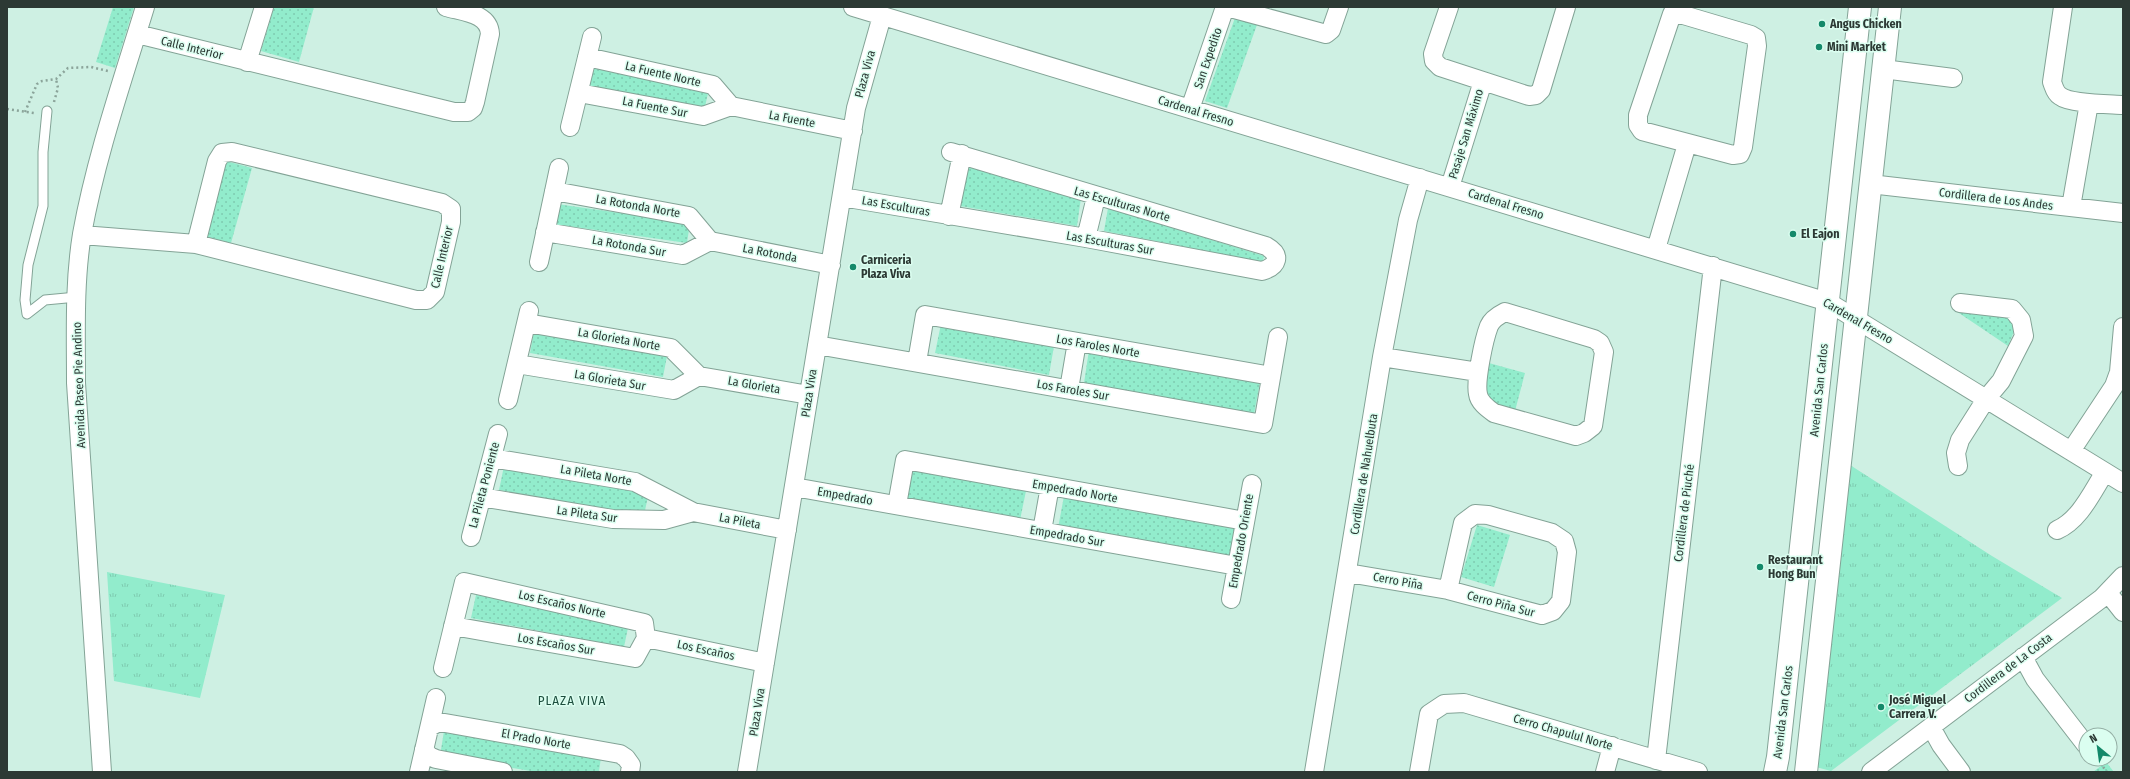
<svg xmlns="http://www.w3.org/2000/svg" width="2130" height="779" font-family="'Fira Sans Condensed',sans-serif">
<defs>
<pattern id="grass-dots" width="8" height="8" patternUnits="userSpaceOnUse"><rect width="8" height="8" fill="#92eccc"/><path d="M2 2h.1M6 6h.1" fill="none" stroke="#7ecbb0" stroke-width="1.8" stroke-linecap="round"/></pattern>
<pattern id="park-tufts" width="24" height="20" patternUnits="userSpaceOnUse"><rect width="24" height="20" fill="#92eccc"/><path d="M3 7l-1-3M5 7V3M7 7l1-3M15 17l-1-3M17 17v-4M19 17l1-3" fill="none" stroke="#7ecbb0"/></pattern>
</defs>
<rect width="100%" height="100%" fill="#cef0e3"/>
<!-- grass -->
<path fill="url(#grass-dots)" d="M 113,7 L 134,7 L 115,68 L 96,62 Z
M 274,7 L 314,7 L 299,62 L 261,51 Z
M 1236,15 L 1258,22 L 1227,108 L 1205,101 Z
M 589,62 L 709,89 L 704,111 L 584,84 Z
M 226,161 L 252,168 L 231,243 L 205,236 Z
M 969,164 L 1081,198 L 1077,226 L 960,206 Z
M 557,204 L 690,223 L 687,243 L 554,224 Z
M 1108,208 L 1264,256 L 1263,262 L 1104,231 Z
M 1956,311 L 2010,318 L 2015,329 L 2008,346 Z
M 941,324 L 1054,346 L 1049,375 L 935,353 Z
M 534,332 L 667,356 L 663,377 L 530,353 Z
M 1089,350 L 1260,382 L 1254,414 L 1084,383 Z
M 1489,363 L 1525,373 L 1515,411 L 1479,402 Z
M 504,466 L 649,492 L 644,515 L 499,490 Z
M 912,469 L 1026,491 L 1020,520 L 907,498 Z
M 1064,496 L 1235,527 L 1229,559 L 1058,528 Z
M 1477,525 L 1510,535 L 1494,587 L 1461,577 Z
M 476,595 L 629,623 L 624,647 L 471,618 Z
M 444,731 L 601,757 L 599,772 L 537,772 L 440,756 Z
M 2106,762 L 2114,772 L 2093,772 Z"/>
<!-- park -->
<path fill="url(#park-tufts)" d="M 1850,465 L 1992,556 L 2062,598 L 1831,771 L 1812,766 Z
M 107,572 L 225,595 L 200,698 L 114,681 Z"/>
<g fill="none" stroke-linecap="round" stroke-linejoin="round">
<!-- service casing -->
<g stroke="#83a396" stroke-width="11">
<path id="service" d="M 47,111 L 43,152 L 43,206 L 28,265 L 25,300 L 27,314 L 45,300 L 77,297"/>
</g>
<!-- minor casing -->
<g stroke="#83a396" stroke-width="20">
<path id="minor" d="M 853,7 L 1828,302 L 2123,483
M 1227,7 L 1326,34 L 1331,30 L 1339,7
M 1449,7 L 1433,54 L 1434,61 L 1440,67 L 1529,96 L 1536,95 L 1541,90 L 1566,7
M 2063,7 L 2052,82 C 2054,87 2055,93 2060,96 C 2070,104 2110,104 2123,105
M 1672,14 L 1680,14 L 1751,35 L 1756,38 L 1757,46 L 1743,147 L 1740,154 L 1733,155 L 1642,131 L 1638,125 L 1638,115 Z
M 137,34 L 454,112 L 468,112 L 473,108 L 475,102 L 490,34 C 489,13 463,12 446,7
M 587,57 L 713,85 L 731,106
M 247,62 L 264,7
M 1883,69 L 1953,78
M 579,93 L 703,116 L 731,106
M 731,106 L 853,131
M 1190,109 L 1225,7
M 570,127 L 592,37
M 1870,184 L 2123,213
M 1450,187 L 1483,81
M 554,191 L 689,216 L 710,241
M 842,197 L 1086,238 L 1262,271 C 1278,266 1282,255 1266,246 L 951,152
M 2071,207 L 2089,103
M 949,216 L 962,154
M 545,232 L 683,255 L 710,241
M 82,235 L 196,244 L 416,300 L 427,300 L 435,292 L 451,222 L 451,209 L 442,203 L 232,152 L 222,153 L 217,161 L 196,244
M 1086,238 L 1096,197
M 710,241 L 831,265
M 1656,249 L 1687,144
M 539,262 L 559,168
M 1505,312 L 1594,339 L 1600,343 L 1604,352 L 1593,426 L 1584,433 L 1576,436 L 1494,413 C 1487,408 1479,402 1478,394 C 1475,381 1484,339 1489,326 C 1492,319 1499,315 1505,312 Z
M 527,323 L 671,348 L 699,376
M 817,345 L 1263,424 L 1278,337
M 1382,357 L 1478,372
M 917,362 L 925,315 L 1271,376
M 517,364 L 674,390 L 699,376
M 699,376 L 809,395
M 1069,389 L 1077,342
M 508,400 L 529,311
M 2071,451 L 2114,386 L 2119,372 L 2123,327
M 492,458 L 635,482 L 693,512 L 787,530
M 1958,466 L 1956,453 L 1960,440 L 1986,399 L 2001,381 L 2024,336 L 2021,320 L 2012,309 L 1960,303
M 794,487 L 1237,566
M 481,497 L 613,519 L 664,520 L 693,512
M 897,505 L 905,460 L 1245,521
M 2057,530 C 2080,520 2092,492 2105,472
M 1042,531 L 1050,486
M 471,537 L 498,434
M 1348,573 L 1448,590 L 1542,615 L 1553,611 L 1561,601 L 1567,552 L 1564,541 L 1552,533 L 1488,515 L 1475,514 L 1463,523 L 1448,590
M 2108,593 L 2123,612
M 1231,599 L 1252,484
M 453,626 L 635,658 L 646,638
M 646,638 L 765,663
M 2023,657 L 2035,679 L 2086,745
M 443,668 L 464,582 L 644,623 L 646,638
M 430,727 L 437,723 L 445,723 L 620,754 L 626,758 L 631,765 L 630,772
M 1931,727 L 1941,745 L 1961,772
M 424,749 L 429,756 L 436,759 L 503,772
M 1656,760 L 1713,266
M 102,772 L 76,383 C 76,334 74,283 82,234 C 96,157 122,82 145,7
M 419,772 L 436,698
M 747,772 L 856,108 L 882,16
M 1314,772 L 1382,357 L 1408,220 L 1420,178
M 1419,772 L 1429,714 L 1444,704 L 1464,703 L 1698,772
M 1605,772 L 1612,746
M 1871,772 L 2102,598 L 2123,576"/>
</g>
<!-- secondary casing -->
<g stroke="#83a396" stroke-width="24">
<path id="secondary" d="M 1775,772 L 1778,757 L 1860,7
M 1806,772 L 1890,7"/>
</g>
<!-- path -->
<path stroke="#8ba49a" stroke-width="2.5" stroke-dasharray="2 3" stroke-linecap="butt" d="M 54,102 L 58,88 L 56,79
M 7,109 L 34,113
M 25,112 L 37,84 L 42,81 L 56,79 L 68,68 L 91,67 L 108,71
M 2097,759 L 2107,772"/>
<!-- service -->
<use href="#service" stroke="#fff" stroke-width="9"/>
<!-- minor -->
<use href="#minor" stroke="#fff" stroke-width="18"/>
<!-- secondary -->
<use href="#secondary" stroke="#fff" stroke-width="22"/>
</g>
<!-- markers -->
<g fill="#14896a" stroke="#dbfef0" stroke-width="1.5">
<circle cx="1822" cy="24" r="4"/>
<circle cx="1819" cy="47" r="4"/>
<circle cx="1793" cy="234" r="4"/>
<circle cx="853" cy="267" r="4"/>
<circle cx="1760" cy="567" r="4"/>
<circle cx="1881" cy="707" r="4"/>
</g>
<g text-anchor="middle" stroke-width="3" stroke-linejoin="round" paint-order="stroke">
<!-- poi labels -->
<g font-size="12" font-weight="bold" fill="#2c3934" stroke="#dbfef0" text-anchor="start">
<text x="1830" y="28">Angus Chicken</text>
<text x="1827" y="51">Mini Market</text>
<text x="1801" y="238">El Eajon</text>
<text x="861" y="264">Carniceria<tspan x="861" dy="14">Plaza Viva</tspan></text>
<text x="1768" y="564">Restaurant<tspan x="1768" dy="14">Hong Bun</tspan></text>
<text x="1889" y="704">José Miguel<tspan x="1889" dy="14">Carrera V.</tspan></text>
</g>
<!-- street labels -->
<g font-size="12" fill="#2c3934" stroke="#dbfef0">
<text transform="translate(192 48) rotate(14)" y="4">Calle Interior</text>
<text transform="translate(1208 58) rotate(-71)" y="4">San Expedito</text>
<text transform="translate(663 74) rotate(13)" y="4">La Fuente Norte</text>
<text transform="translate(865 74) rotate(-75)" y="4">Plaza Viva</text>
<text transform="translate(655 107) rotate(11)" y="4">La Fuente Sur</text>
<text transform="translate(1196 111) rotate(17)" y="4">Cardenal Fresno</text>
<text transform="translate(792 119) rotate(11)" y="4">La Fuente</text>
<text transform="translate(1466 134) rotate(-73)" y="4">Pasaje San Máximo</text>
<text transform="translate(1996 199) rotate(7)" y="4">Cordillera de Los Andes</text>
<text transform="translate(1122 204) rotate(16)" y="4">Las Esculturas Norte</text>
<text transform="translate(1506 204) rotate(17)" y="4">Cardenal Fresno</text>
<text transform="translate(638 206) rotate(10)" y="4">La Rotonda Norte</text>
<text transform="translate(896 206) rotate(10)" y="4">Las Esculturas</text>
<text transform="translate(1110 243) rotate(10)" y="4">Las Esculturas Sur</text>
<text transform="translate(629 246) rotate(10)" y="4">La Rotonda Sur</text>
<text transform="translate(770 253) rotate(11)" y="4">La Rotonda</text>
<text transform="translate(442 257) rotate(-77)" y="4">Calle Interior</text>
<text transform="translate(1858 321) rotate(30)" y="4">Cardenal Fresno</text>
<text transform="translate(619 339) rotate(10)" y="4">La Glorieta Norte</text>
<text transform="translate(1098 346) rotate(10)" y="4">Los Faroles Norte</text>
<text transform="translate(610 380) rotate(10)" y="4">La Glorieta Sur</text>
<text transform="translate(79 385) rotate(-92)" y="4">Avenida Paseo Pie Andino</text>
<text transform="translate(754 385) rotate(10)" y="4">La Glorieta</text>
<text transform="translate(1073 390) rotate(10)" y="4">Los Faroles Sur</text>
<text transform="translate(1819 390) rotate(-84)" y="4">Avenida San Carlos</text>
<text transform="translate(809 393) rotate(-81)" y="4">Plaza Viva</text>
<text transform="translate(1364 474) rotate(-81)" y="4">Cordillera de Nahuelbuta</text>
<text transform="translate(596 475) rotate(10)" y="4">La Pileta Norte</text>
<text transform="translate(484 485) rotate(-75)" y="4">La Pileta Poniente</text>
<text transform="translate(1075 491) rotate(10)" y="4">Empedrado Norte</text>
<text transform="translate(845 496) rotate(10)" y="4">Empedrado</text>
<text transform="translate(1684 513) rotate(-83)" y="4">Cordillera de Piuché</text>
<text transform="translate(587 514) rotate(8)" y="4">La Pileta Sur</text>
<text transform="translate(740 521) rotate(11)" y="4">La Pileta</text>
<text transform="translate(1067 536) rotate(10)" y="4">Empedrado Sur</text>
<text transform="translate(1241 541) rotate(-80)" y="4">Empedrado Oriente</text>
<text transform="translate(1398 581) rotate(10)" y="4">Cerro Piña</text>
<text transform="translate(562 604) rotate(13)" y="4">Los Escaños Norte</text>
<text transform="translate(1501 604) rotate(15)" y="4">Cerro Piña Sur</text>
<text transform="translate(556 644) rotate(10)" y="4">Los Escaños Sur</text>
<text transform="translate(706 650) rotate(12)" y="4">Los Escaños</text>
<text transform="translate(2008 668) rotate(-37)" y="4">Cordillera de La Costa</text>
<text transform="translate(757 712) rotate(-81)" y="4">Plaza Viva</text>
<text transform="translate(1783 712) rotate(-83)" y="4">Avenida San Carlos</text>
<text transform="translate(1563 732) rotate(16)" y="4">Cerro Chapulul Norte</text>
<text transform="translate(536 739) rotate(10)" y="4">El Prado Norte</text>
</g>
<!-- neighbourhood labels -->
<g font-size="13" letter-spacing="1" fill="#1d4e3e" stroke="#dbfef0">
<text x="572" y="705">PLAZA VIVA</text>
</g>
</g>
<!-- border -->
<rect width="2130" height="779" fill="none" stroke="#2c3934" stroke-width="16"/>
<!-- north arrow -->
<g transform="translate(2098 747) rotate(331)"><circle r="19" fill="#dbfef0" stroke="#95afa5"/>
<path d="M0-3L7 15L0 10L-7 15Z" fill="#14896a"/>
<text y="-6" font-size="11" font-weight="bold" text-anchor="middle" fill="#2c3934">N</text>
</g>
</svg>
